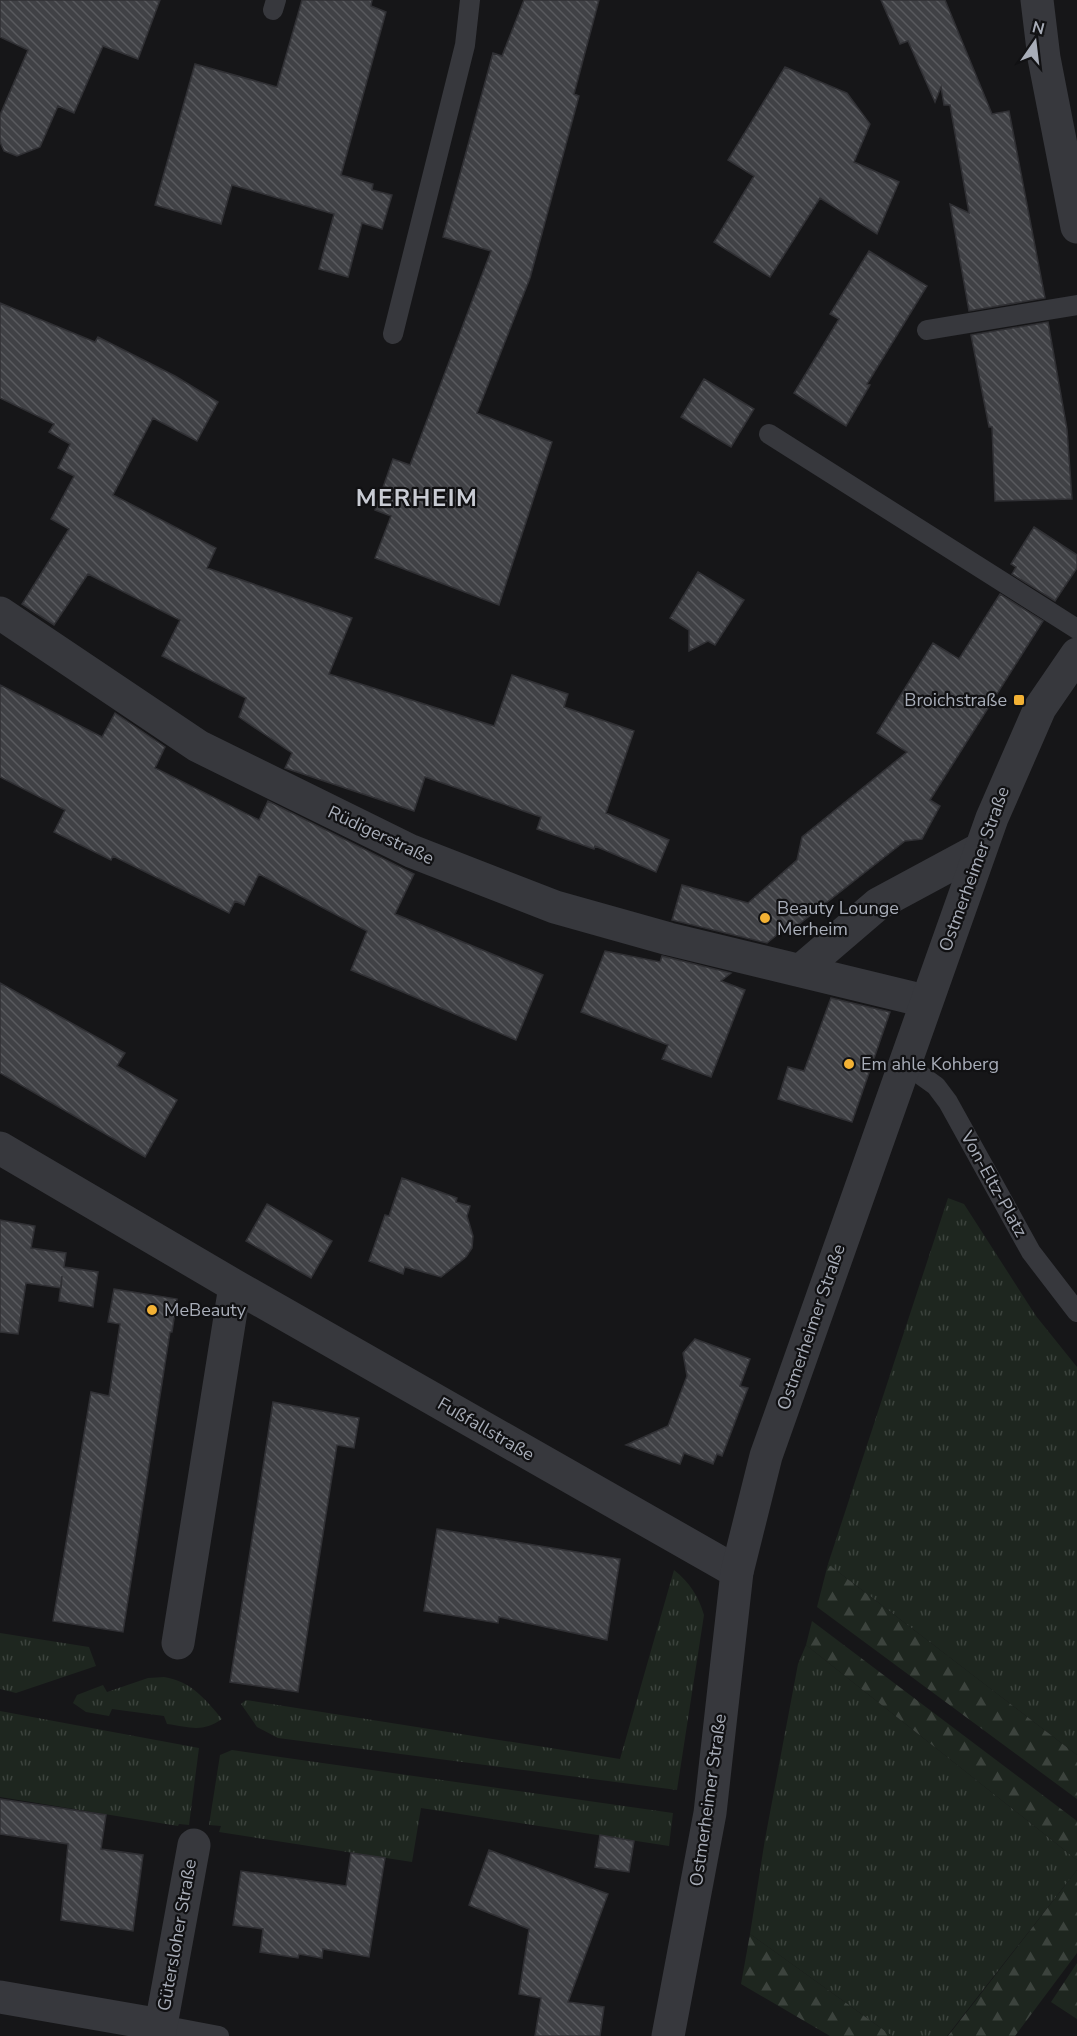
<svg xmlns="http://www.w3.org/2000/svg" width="1077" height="2036" font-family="'Nunito Sans',sans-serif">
<defs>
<pattern id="grass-tufts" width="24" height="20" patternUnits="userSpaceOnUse" patternTransform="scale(1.5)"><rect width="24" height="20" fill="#1e261f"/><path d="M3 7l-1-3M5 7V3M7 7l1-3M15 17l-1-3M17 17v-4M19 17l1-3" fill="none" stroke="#3c433d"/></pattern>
<pattern id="forest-firs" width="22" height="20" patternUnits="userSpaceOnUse" patternTransform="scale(1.5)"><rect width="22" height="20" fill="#1e261f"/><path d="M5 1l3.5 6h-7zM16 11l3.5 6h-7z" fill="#3c433d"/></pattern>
<pattern id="building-back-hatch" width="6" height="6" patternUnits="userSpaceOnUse" patternTransform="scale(1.5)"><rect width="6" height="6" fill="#404145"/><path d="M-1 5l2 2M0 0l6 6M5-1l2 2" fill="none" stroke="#595a5e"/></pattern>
</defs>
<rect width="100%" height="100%" fill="#161618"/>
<!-- grass -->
<path fill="url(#grass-tufts)" d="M 948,1198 L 964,1204 L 1036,1316 L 1077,1367 L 1077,1755 L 828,1564 Z
M 674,1570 C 690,1583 698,1595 704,1615 L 677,1790 L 278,1738 L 257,1727 L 241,1704 L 246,1700 L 620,1759 Z
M 0,1633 L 89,1647 L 96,1666 L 16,1693 L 0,1689 Z
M 806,1645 L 1077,1860 L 1077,1870 L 947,2036 L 892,2036 L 750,1934 L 765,1839 L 798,1664 Z
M 164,1677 C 191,1681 205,1699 222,1719 C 202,1733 190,1727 167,1724 L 164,1716 L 112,1709 L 109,1716 L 86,1712 L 73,1703 L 77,1695 L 103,1685 L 107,1692 L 148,1678 Z
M 0,1711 L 199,1748 L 189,1825 L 179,1824 L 178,1826 L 0,1797 Z
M 232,1750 L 673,1813 L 669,1846 L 421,1808 L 412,1862 L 219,1832 L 221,1826 L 209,1825 L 220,1755 Z"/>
<!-- forest -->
<path fill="url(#forest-firs)" d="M 828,1564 L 1077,1755 L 1077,1799 L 817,1607 Z
M 812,1621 L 1077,1821 L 1077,1860 L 806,1645 Z
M 1077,1870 L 1077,1953 L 1015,2036 L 948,2036 Z
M 750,1934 L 892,2036 L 830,2036 L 741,1984 Z
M 1077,1963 L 1077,2019 L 1051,2002 Z"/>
<!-- building -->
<path fill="url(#building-back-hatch)" stroke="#303034" stroke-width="1.5" d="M 0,0 L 160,0 L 138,59 L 103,46 L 74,113 L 58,106 L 40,147 L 17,156 L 4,151 L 0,142 L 0,115 L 28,50 L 0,37 Z
M 302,0 L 372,0 L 371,6 L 386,12 L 341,175 L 373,184 L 372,190 L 392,195 L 382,229 L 362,223 L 348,277 L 319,269 L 334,214 L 232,185 L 221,224 L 155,205 L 195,64 L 277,87 Z
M 524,0 L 599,0 L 574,94 L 579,96 L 530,278 L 477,413 L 552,442 L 499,605 L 375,558 L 391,516 L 375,510 L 393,459 L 410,465 L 491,251 L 443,237 L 493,53 L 502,56 Z
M 881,0 L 945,0 L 992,114 L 1009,111 L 1045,298 L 969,311 L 950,204 L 969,213 L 950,105 L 944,105 L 941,87 L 935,102 L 908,41 L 900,44 Z
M 785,67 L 847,93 L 870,124 L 854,162 L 899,182 L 877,234 L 820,198 L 770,277 L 714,242 L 754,176 L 728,160 Z
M 869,251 L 927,286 L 867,384 L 870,385 L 846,426 L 794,393 L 839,319 L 830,314 Z
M 0,303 L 95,342 L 98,337 L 175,376 L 218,402 L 197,441 L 153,418 L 113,495 L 216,548 L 207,568 L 352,618 L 329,674 L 494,726 L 512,675 L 568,694 L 564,707 L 634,731 L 606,813 L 669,840 L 656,872 L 595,846 L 594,849 L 537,829 L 541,817 L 425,777 L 414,811 L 285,768 L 292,753 L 239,717 L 246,698 L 162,656 L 180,620 L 88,574 L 54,625 L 22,604 L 69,529 L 51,519 L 74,476 L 58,468 L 70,444 L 49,432 L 54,424 L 0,398 Z
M 1048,322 L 1067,429 L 1072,499 L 995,501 L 992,427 L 989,427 L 971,335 Z
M 704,379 L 754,409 L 731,447 L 681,417 Z
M 1034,527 L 1077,555 L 1077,568 L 1055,601 L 1012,574 L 1016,567 L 1011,564 Z
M 698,572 L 744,600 L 715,645 L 708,641 L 689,651 L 689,630 L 670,618 Z
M 1000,594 L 1043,621 L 930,800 L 940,806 L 922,839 L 905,841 L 794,928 L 789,925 L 767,943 L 672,920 L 682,885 L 748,903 L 797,860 L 802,837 L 907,752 L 877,733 L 933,643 L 959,659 Z
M 0,685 L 102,737 L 115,713 L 165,747 L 155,768 L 259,820 L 268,801 L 414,874 L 395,914 L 543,975 L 516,1040 L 351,970 L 367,931 L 259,874 L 244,905 L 235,901 L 229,913 L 113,856 L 111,860 L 54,832 L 65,810 L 0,777 Z
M 605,951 L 660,962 L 662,956 L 731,973 L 721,981 L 745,990 L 711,1077 L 662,1059 L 668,1045 L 581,1012 Z
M 0,983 L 125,1053 L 117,1066 L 177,1100 L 145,1157 L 0,1073 Z
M 831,998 L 890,1012 L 852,1122 L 778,1099 L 788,1067 L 804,1071 Z
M 402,1178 L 457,1198 L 456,1202 L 470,1206 L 467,1216 L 473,1236 L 472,1248 L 466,1257 L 441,1277 L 405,1267 L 403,1274 L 369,1261 L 385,1215 L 389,1216 Z
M 267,1204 L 332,1241 L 311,1278 L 246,1241 Z
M 0,1220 L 35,1226 L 31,1248 L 66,1253 L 64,1267 L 98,1272 L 93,1307 L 59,1301 L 62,1276 L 61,1288 L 26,1283 L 18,1334 L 0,1332 Z
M 114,1289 L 177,1299 L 172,1332 L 170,1332 L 123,1632 L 53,1621 L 91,1392 L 109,1396 L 120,1324 L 108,1322 Z
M 695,1339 L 750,1359 L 740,1386 L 748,1388 L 722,1456 L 717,1454 L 713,1464 L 684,1453 L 680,1464 L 626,1445 L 668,1426 L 687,1376 L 683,1353 Z
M 273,1402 L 359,1418 L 354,1448 L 337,1445 L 298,1692 L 230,1682 Z
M 437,1529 L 620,1559 L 607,1640 L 499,1617 L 498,1623 L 424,1611 Z
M 0,1799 L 106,1815 L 101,1849 L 143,1855 L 133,1931 L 61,1920 L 68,1844 L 0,1834 Z
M 600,1835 L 634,1841 L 629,1872 L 595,1867 Z
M 489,1850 L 608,1894 L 568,2002 L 604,2007 L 600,2036 L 535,2036 L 541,1998 L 519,1994 L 529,1929 L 469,1905 Z
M 351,1853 L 385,1858 L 369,1957 L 323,1949 L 322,1958 L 299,1954 L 298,1958 L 260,1952 L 263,1929 L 233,1925 L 241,1871 L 346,1886 Z"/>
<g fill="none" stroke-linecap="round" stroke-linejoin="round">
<!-- service -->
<path stroke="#37383d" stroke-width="20" d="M 273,10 L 276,0
M 927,330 L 1077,305
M 393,334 L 465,45 L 470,0
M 769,434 L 1077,629
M 904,1063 L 936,1086 L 948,1102 L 1031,1252 L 1077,1312
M 161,2025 L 219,2036"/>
<!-- minor -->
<path stroke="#37383d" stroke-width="33" d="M 0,613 L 198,746 L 411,851 L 555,907 L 669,939 L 925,1001
M 801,970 L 878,904 L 980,849
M 0,1148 L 235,1286 L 737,1572
M 178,1643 L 235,1286
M 0,1997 L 161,2025
M 159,2036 L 194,1845"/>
<!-- tertiary -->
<path stroke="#37383d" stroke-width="33" d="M 1037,0 L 1044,58 L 1077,227
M 668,2036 L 710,1813 L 737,1572 L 766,1456 L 992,818 L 1040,708 L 1077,654"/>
</g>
<!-- markers -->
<g fill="#f2b134" stroke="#111113" stroke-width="2">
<rect x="1013" y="694" width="12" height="12" rx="3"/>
<circle cx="765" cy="918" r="6"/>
<circle cx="849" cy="1064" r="6"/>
<circle cx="152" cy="1310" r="6"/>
</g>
<g text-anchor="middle" stroke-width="4.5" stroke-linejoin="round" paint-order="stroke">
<!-- poi labels -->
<g font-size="18" fill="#a8adb8" stroke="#111113" text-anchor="start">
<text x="1007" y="706" text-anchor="end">Broichstraße</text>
<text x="777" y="914">Beauty Lounge<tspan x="777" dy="21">Merheim</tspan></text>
<text x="861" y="1070">Em ahle Kohberg</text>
<text x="164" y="1316">MeBeauty</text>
</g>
<!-- street labels -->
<g font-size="18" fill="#a8adb8" stroke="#111113">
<text transform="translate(381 835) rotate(25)" y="6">Rüdigerstraße</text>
<text transform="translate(974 869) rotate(-70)" y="6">Ostmerheimer Straße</text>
<text transform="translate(994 1184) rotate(61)" y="6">Von-Eltz-Platz</text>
<text transform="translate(811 1327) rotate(-71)" y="6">Ostmerheimer Straße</text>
<text transform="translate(486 1429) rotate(30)" y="6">Fußfallstraße</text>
<text transform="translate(708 1800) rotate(-82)" y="6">Ostmerheimer Straße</text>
<text transform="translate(177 1935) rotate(-80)" y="6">Gütersloher Straße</text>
</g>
<!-- district labels -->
<g font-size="24" font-weight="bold" letter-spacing="1.5" fill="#c9ccd4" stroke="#111113">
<text x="417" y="506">MERHEIM</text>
</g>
</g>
<!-- north arrow -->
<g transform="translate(1035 42) rotate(14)" stroke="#111113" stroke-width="4.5" paint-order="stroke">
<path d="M0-4.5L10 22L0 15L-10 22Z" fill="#a8adb8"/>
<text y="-9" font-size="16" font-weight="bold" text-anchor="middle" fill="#a8adb8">N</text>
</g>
</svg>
